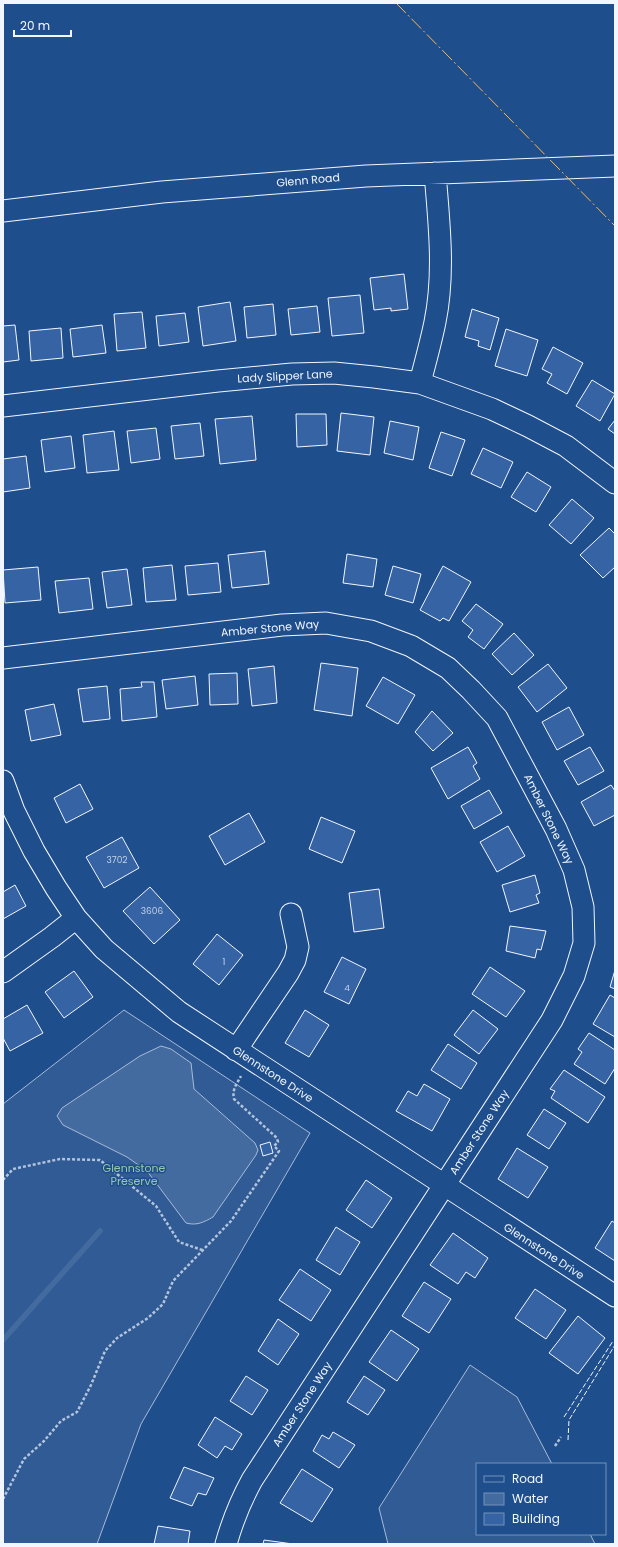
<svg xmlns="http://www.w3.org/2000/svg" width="618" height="1547" font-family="Poppins,sans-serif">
<rect width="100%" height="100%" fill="#1f4e8c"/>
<!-- built -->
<path fill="#305b95" stroke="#a8bbd7" d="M 124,1010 L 310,1133 L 141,1424 L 97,1544 L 3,1544 L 3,1104 Z
M 470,1365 L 517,1397 L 552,1464 L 477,1464 L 477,1534 L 590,1534 L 595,1544 L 388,1544 L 379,1508 Z"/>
<!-- water -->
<path fill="#446ba0" stroke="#a8bbd7" d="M 161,1046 L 171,1049 L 191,1063 L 194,1089 L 255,1143 L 258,1150 L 256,1155 L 213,1217 C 204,1222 197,1226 186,1223 L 147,1171 L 127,1157 L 63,1125 L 57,1116 L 62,1108 L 140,1056 Z"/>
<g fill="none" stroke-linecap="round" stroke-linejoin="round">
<!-- stream -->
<path stroke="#446ba0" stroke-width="5.5" d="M 3,1340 L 100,1231"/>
</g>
<!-- building -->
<path fill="#3563a3" stroke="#f2f6ff" d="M 404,274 L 408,309 L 391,311 L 391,308 L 374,310 L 370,278 Z
M 360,295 L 364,333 L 332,336 L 328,298 Z
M 230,302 L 236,341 L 203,346 L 198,307 Z
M 273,304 L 276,335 L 247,338 L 244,307 Z
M 317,306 L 320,332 L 291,335 L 288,309 Z
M 472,309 L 499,318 L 490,350 L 478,346 L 479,341 L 465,337 Z
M 142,312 L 146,348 L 117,351 L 114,314 Z
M 185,313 L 189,342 L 159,346 L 156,316 Z
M 15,325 L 19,360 L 3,362 L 3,326 Z
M 102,325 L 106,353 L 73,357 L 70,329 Z
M 61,328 L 63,358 L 31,361 L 29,331 Z
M 506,329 L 538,340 L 527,376 L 495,366 Z
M 553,347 L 583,363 L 567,394 L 547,383 L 552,374 L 542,369 Z
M 592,380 L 615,394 L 600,421 L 576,406 Z
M 341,413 L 374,417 L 370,455 L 337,451 Z
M 296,414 L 326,414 L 327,445 L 297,447 Z
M 252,416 L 256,460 L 220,464 L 215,419 Z
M 615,420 L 615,434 L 608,429 Z
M 390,421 L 419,427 L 413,460 L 384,453 Z
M 200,423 L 204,456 L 175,459 L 171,426 Z
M 156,428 L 160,459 L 131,463 L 127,431 Z
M 114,431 L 119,470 L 87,473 L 83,435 Z
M 441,432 L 465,440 L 452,476 L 429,468 Z
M 71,436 L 75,468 L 45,472 L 41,440 Z
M 483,448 L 513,462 L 501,488 L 471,474 Z
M 26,456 L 30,488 L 3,492 L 3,459 Z
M 527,472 L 551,487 L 536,512 L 511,497 Z
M 572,499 L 594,518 L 571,544 L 549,525 Z
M 609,528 L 615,534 L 615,567 L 603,578 L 580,555 Z
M 265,551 L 269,584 L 232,588 L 228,555 Z
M 347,554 L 377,559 L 373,587 L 343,583 Z
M 218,563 L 221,592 L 188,595 L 185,566 Z
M 172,565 L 176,600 L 146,602 L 143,568 Z
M 393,566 L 421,574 L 413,603 L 385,595 Z
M 443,566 L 471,582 L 449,621 L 443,618 L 440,621 L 420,610 Z
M 38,567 L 41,600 L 5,603 L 3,570 Z
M 127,569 L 132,605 L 107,608 L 102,572 Z
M 89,578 L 93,609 L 59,613 L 55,581 Z
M 476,604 L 503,624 L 484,649 L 468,637 L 473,630 L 462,621 Z
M 514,633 L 534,655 L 512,675 L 492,654 Z
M 321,663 L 358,668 L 352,716 L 314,710 Z
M 548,664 L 567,688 L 537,712 L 518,687 Z
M 274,666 L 277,703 L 252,706 L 248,669 Z
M 237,673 L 238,704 L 210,705 L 209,674 Z
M 195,676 L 198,705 L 166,709 L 162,680 Z
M 383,677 L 415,695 L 398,724 L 366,706 Z
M 141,682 L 154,682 L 157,717 L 122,721 L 120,689 L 142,687 Z
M 107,686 L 110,719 L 83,722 L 78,689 Z
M 54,704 L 61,735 L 31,741 L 25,710 Z
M 569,707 L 584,735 L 557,750 L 542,722 Z
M 432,711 L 453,733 L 433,751 L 415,732 Z
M 468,747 L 477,763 L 473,766 L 480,779 L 448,799 L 431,768 Z
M 590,747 L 604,771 L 578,785 L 564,761 Z
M 80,784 L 93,809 L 66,823 L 54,798 Z
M 611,785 L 615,791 L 615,815 L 594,826 L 581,802 Z
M 489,790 L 502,813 L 474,829 L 461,806 Z
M 249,813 L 265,842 L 225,865 L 209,836 Z
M 321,817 L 355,831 L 342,863 L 309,849 Z
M 508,826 L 525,856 L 497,872 L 480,842 Z
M 122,837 L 139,868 L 104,888 L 86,857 Z
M 535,875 L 540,893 L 536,895 L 539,903 L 510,912 L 502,885 Z
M 15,885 L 26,906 L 3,919 L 3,892 Z
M 150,887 L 180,920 L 154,944 L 123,911 Z
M 379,889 L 384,928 L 354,932 L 349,893 Z
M 510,926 L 546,931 L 541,950 L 537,949 L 535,958 L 506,951 Z
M 217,934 L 243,955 L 219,985 L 193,964 Z
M 342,957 L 366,969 L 349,1004 L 324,992 Z
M 490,967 L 525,991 L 506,1017 L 472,994 Z
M 615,970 L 615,989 L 610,987 Z
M 74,971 L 93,997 L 64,1018 L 45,992 Z
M 610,995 L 615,998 L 615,1037 L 593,1024 Z
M 27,1005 L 43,1033 L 10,1051 L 3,1038 L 3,1019 Z
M 305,1010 L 329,1025 L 309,1057 L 285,1043 Z
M 473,1010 L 498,1029 L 479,1054 L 454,1035 Z
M 589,1033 L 615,1050 L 615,1068 L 605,1084 L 574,1064 L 582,1052 L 578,1049 Z
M 448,1044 L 477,1063 L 461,1089 L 431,1070 Z
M 564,1070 L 605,1097 L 588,1123 L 551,1098 L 555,1091 L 550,1089 Z
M 424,1084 L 450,1099 L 432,1131 L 396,1111 L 408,1091 L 417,1096 Z
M 544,1109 L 566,1123 L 549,1149 L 527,1135 Z
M 270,1142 L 273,1153 L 263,1156 L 260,1145 Z
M 517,1148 L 548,1167 L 528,1198 L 498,1179 Z
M 366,1180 L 392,1198 L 372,1228 L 346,1210 Z
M 612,1221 L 615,1223 L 615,1261 L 595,1248 Z
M 336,1227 L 360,1242 L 340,1275 L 316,1260 Z
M 453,1233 L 488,1258 L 475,1278 L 466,1272 L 458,1284 L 430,1265 Z
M 300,1269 L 331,1290 L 311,1321 L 279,1300 Z
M 424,1282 L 451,1299 L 429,1333 L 402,1316 Z
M 535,1289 L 566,1310 L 546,1339 L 515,1318 Z
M 578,1316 L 605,1338 L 578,1374 L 549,1353 Z
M 278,1319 L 299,1334 L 278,1365 L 258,1351 Z
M 391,1330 L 419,1349 L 397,1381 L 369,1362 Z
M 246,1376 L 268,1390 L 252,1415 L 230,1401 Z
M 364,1376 L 385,1390 L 368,1415 L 347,1402 Z
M 215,1417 L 242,1434 L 232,1450 L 225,1446 L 217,1458 L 198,1445 Z
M 333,1432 L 355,1445 L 339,1468 L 313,1451 L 322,1435 L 329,1439 Z
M 184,1467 L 214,1478 L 206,1495 L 198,1493 L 192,1506 L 170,1498 Z
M 302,1469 L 333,1489 L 312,1522 L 280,1503 Z
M 158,1526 L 190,1531 L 188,1544 L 154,1544 Z
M 264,1540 L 293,1544 L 263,1544 Z"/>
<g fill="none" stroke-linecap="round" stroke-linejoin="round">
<!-- minor casing -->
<g stroke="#f2f6ff" stroke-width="23">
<path id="minor" d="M 3,211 L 162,192 L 366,176 L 615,166
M 420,383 C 425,363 431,342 435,322 C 445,273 439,222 435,173
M 3,406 L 218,381 L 292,374 L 334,373 L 374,377 L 420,383 L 492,409 L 528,426 L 566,446 L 615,483
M 3,658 L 282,625 L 326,623 L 371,631 L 411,646 L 448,668 L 471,690 L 497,718 L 556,829 L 574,870 L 583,907 L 584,943 L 574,976 L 552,1020 L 252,1480 C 240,1502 233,1519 226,1544
M 3,781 L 14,811 L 34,851 L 56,888 L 76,918 L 104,949 L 179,1012 L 615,1296
M 3,972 L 52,937 L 76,918
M 236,1050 L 288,973 L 295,960 L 298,947 L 291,914"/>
</g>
<!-- path -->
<path stroke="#b3c4dc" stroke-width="2.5" stroke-dasharray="3 2" stroke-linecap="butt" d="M 3,1180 L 13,1169 L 60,1159 L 100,1160 L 156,1206 L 179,1242 L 202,1250
M 555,1446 L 561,1437
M 3,1499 L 24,1459 L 44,1441 L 61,1421 L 77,1412 L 91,1385 L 105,1351 L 117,1338 L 148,1318 L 163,1304 L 173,1281 L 231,1221 L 279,1151 L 274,1146 L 278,1142 L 277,1138 L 234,1099 C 232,1090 236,1085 241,1076"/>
<!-- minor -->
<use href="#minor" stroke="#1f4e8c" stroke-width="21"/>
<!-- fence -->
<path stroke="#f2f6ff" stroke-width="1" stroke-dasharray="5 2" stroke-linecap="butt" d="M 564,1417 L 613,1341
M 568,1440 L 569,1420 L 615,1345"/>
<!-- power -->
<path stroke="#ffb74d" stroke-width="1" stroke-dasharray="14 3 2 3" stroke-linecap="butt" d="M 396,3 L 615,226"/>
</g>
<g text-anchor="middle" stroke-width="3" stroke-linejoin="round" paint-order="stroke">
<!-- number labels -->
<g font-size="9" fill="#c3d1e8">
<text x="117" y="863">3702</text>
<text x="152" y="914">3606</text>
<text x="224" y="965">1</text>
<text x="347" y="991">4</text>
</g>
<!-- street labels -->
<g font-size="11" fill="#f2f6ff" stroke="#1f4e8c">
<text transform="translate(308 180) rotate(-5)" y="4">Glenn Road</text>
<text transform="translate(285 376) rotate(-3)" y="4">Lady Slipper Lane</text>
<text transform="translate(270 628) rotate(-5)" y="4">Amber Stone Way</text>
<text transform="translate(549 819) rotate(64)" y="4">Amber Stone Way</text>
<text transform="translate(273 1074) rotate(33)" y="4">Glennstone Drive</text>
<text transform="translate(479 1132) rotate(-57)" y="4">Amber Stone Way</text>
<text transform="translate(544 1251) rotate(33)" y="4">Glennstone Drive</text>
<text transform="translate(302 1404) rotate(-57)" y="4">Amber Stone Way</text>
</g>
<!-- park labels -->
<g font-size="11" fill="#97c8a6" stroke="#1f4e8c">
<text x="134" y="1172">Glennstone<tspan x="134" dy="13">Preserve</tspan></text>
</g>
</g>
<!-- border -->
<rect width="618" height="1547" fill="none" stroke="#f2f6ff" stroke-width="8"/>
<!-- legend -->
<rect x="476" y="1463" width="130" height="72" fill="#1f4e8c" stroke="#7391ba"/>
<rect x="484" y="1476" width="20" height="6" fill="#1f4e8c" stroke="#7391ba"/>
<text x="512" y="1483" font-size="12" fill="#f2f6ff">Road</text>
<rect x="484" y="1493" width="20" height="12" fill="#446ba0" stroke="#7391ba"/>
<text x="512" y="1503" font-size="12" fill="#f2f6ff">Water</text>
<rect x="484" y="1513" width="20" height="12" fill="#3563a3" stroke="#7391ba"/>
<text x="512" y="1523" font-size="12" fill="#f2f6ff">Building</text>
<!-- scale -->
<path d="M14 30v6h57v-6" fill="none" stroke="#f2f6ff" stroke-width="2"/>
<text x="20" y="30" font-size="12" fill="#f2f6ff" stroke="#1f4e8c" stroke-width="3" paint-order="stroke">20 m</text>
</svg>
